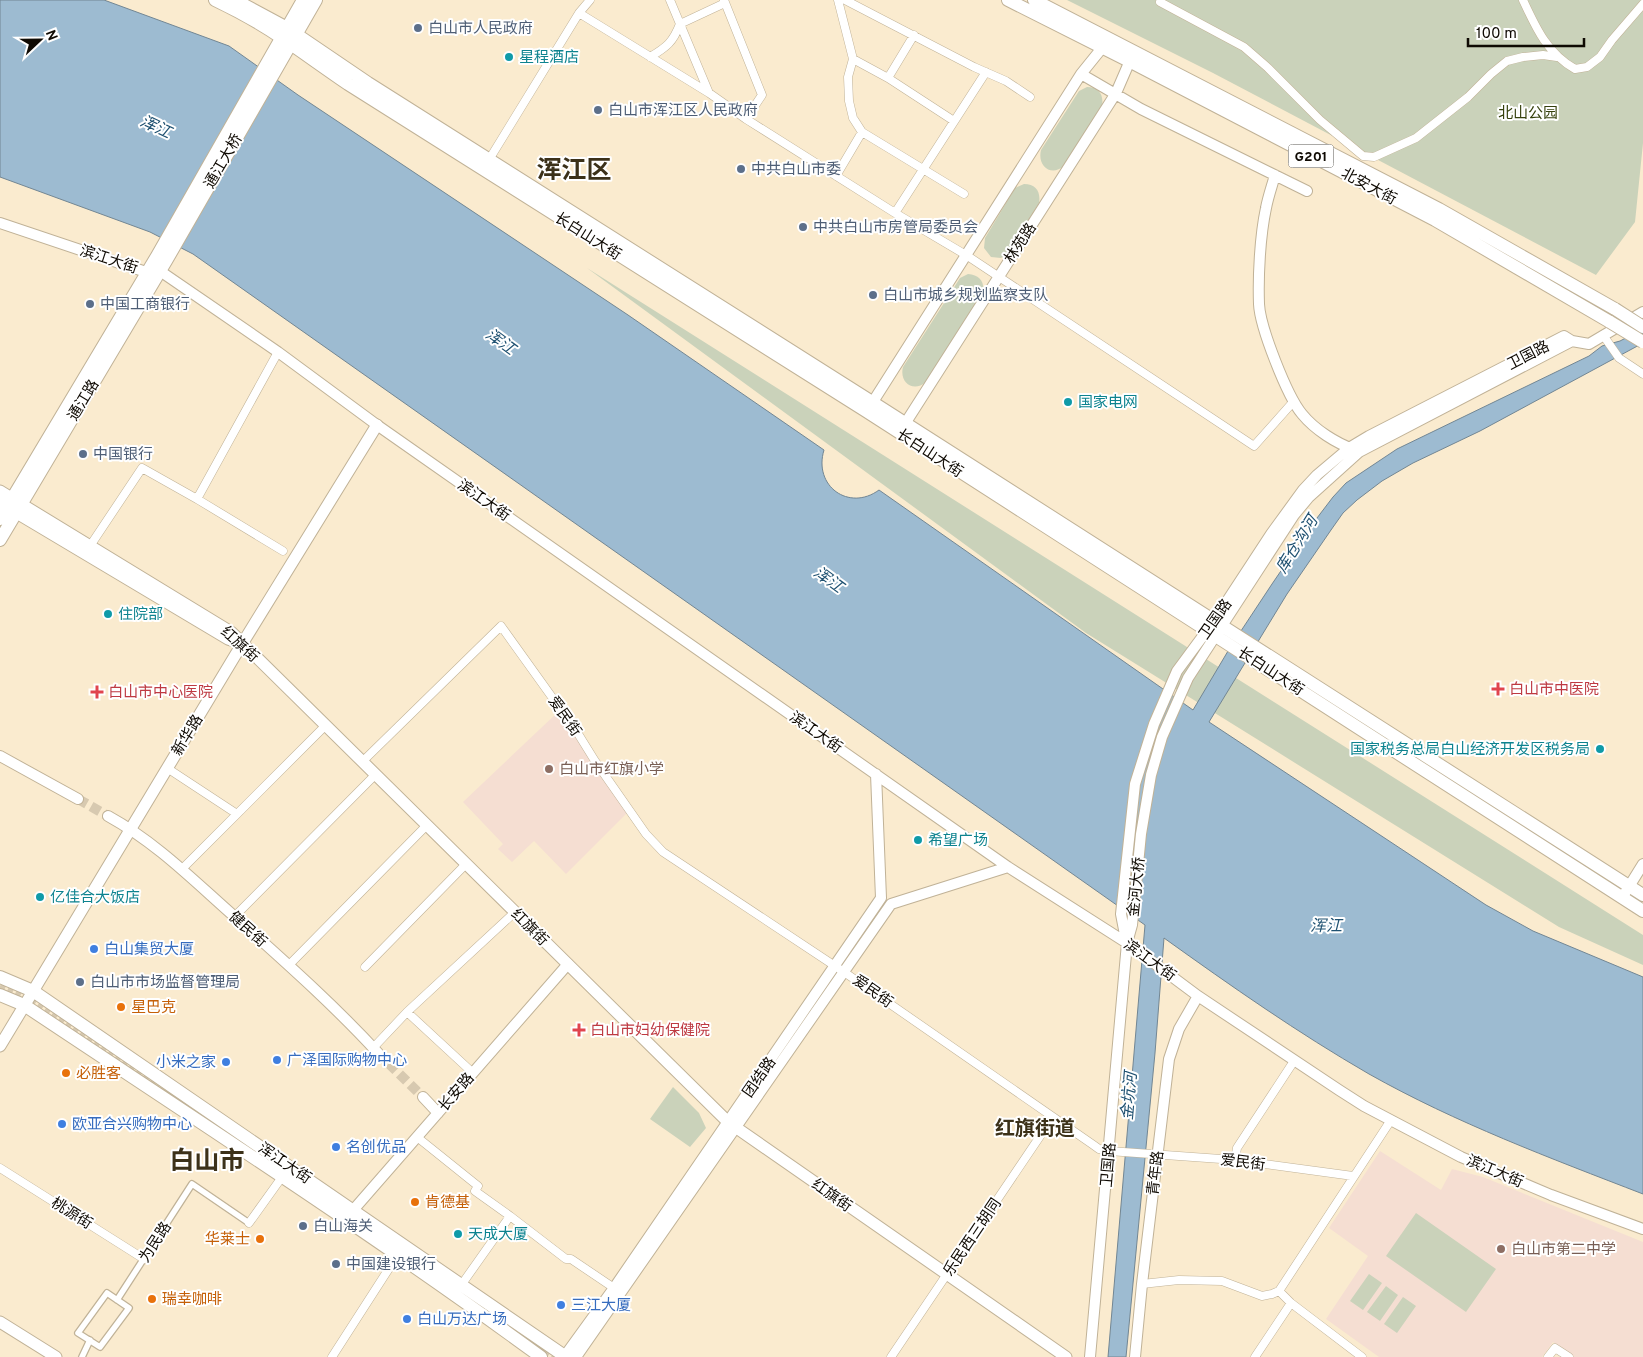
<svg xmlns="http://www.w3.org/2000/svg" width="1643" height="1357" font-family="Overpass,'Noto Sans SC',sans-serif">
<rect width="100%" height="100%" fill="#faebcf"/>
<!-- education -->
<path fill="#f5ded2" d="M 558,712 L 629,811 L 566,874 L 534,841 L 512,862 L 498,849 L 503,844 L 463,802 Z
M 1380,1151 L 1441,1190 L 1452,1169 L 1483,1177 L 1643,1242 L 1643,1357 L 1574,1357 L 1553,1342 L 1542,1357 L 1379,1357 L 1326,1319 L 1368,1256 L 1329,1228 Z"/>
<!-- green -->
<path fill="#cad2ba" d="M 1067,0 L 1643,0 L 1643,143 L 1635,222 L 1596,275 L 1213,73 Z
M 1087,87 C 1099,87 1104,95 1102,106 L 1064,166 C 1051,177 1037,166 1041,150 L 1079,91 Z
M 1024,184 C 1036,184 1041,192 1039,203 L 1008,254 L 1001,258 L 991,257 L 984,248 L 985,238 L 1015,188 Z
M 587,268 L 1643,935 L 1643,965 L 1559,927 L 1086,633 Z
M 968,274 C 980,275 985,282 983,294 L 926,382 C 913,393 899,382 903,367 L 960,278 Z
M 673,1087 L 699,1113 L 706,1128 L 690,1147 L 650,1119 Z
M 1416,1213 L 1496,1269 L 1466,1312 L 1386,1256 Z
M 1369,1274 L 1382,1283 L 1363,1310 L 1350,1301 Z
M 1386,1286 L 1398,1295 L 1380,1321 L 1367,1312 Z
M 1403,1297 L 1416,1306 L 1397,1333 L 1384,1324 Z"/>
<!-- water -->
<path fill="#9dbbd1" stroke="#728693" d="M 0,0 L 104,0 L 229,46 L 298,95 L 628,315 L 824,450 C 813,486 849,512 879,490 L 1193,710 L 1231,646 L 1272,584 L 1317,518 L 1333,497 L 1346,483 L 1397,449 L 1589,356 L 1602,346 L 1620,341 L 1643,329 L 1643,343 L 1480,431 L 1413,463 L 1382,481 L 1357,500 L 1343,513 L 1331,530 L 1287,594 L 1209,722 L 1486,905 L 1533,931 L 1643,977 L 1643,1194 C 1550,1158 1456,1123 1369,1074 C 1298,1033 1231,986 1164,938 L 1155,1053 L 1126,1357 L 1108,1357 L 1145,925 L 193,254 L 150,232 L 0,177 Z"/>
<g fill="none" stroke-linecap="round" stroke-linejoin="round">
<!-- pedestrian-tunnel -->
<path stroke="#d7c9b0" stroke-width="5.5" stroke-dasharray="5.5 3" stroke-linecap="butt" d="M 0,986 L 30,999 L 159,1085
M 496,1317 L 553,1357"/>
<!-- tertiary-tunnel -->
<path stroke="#d7c9b0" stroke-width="10" stroke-dasharray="10 5" stroke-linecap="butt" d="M 78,799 L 108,816
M 378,1053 L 423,1097"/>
<!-- pedestrian casing -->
<g stroke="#c0b297" stroke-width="8">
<path id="pedestrian" d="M 107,1293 L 129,1308 L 100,1347 L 78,1333 Z
M 117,1300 L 192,1184 L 249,1223
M 82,1357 L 90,1340"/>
</g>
<!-- minor casing -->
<g stroke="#c0b297" stroke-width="9">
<path id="minor" d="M 670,0 L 709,93
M 724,0 L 762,95 L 746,119
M 838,0 L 853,59 L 848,77 L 849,101 L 853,118 L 862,132 L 964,194
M 845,0 L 974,67 L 1006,81 L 1030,97
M 1523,0 C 1536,28 1547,53 1575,69 L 1587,67 L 1600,57 L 1612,40 L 1643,4
M 1160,2 L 1244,47 L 1267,67 L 1320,120 L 1363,156 L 1374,157 L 1416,138 L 1468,97 L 1491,74 L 1507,61 L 1523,57 L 1543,55 L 1557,57
M 579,13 L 709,93 L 746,119 L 895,213 L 966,255 L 1254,446 L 1294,401
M 650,57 C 667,47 673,42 680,24 L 725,3
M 853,59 L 888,78 L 954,121
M 888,78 L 914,35
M 487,163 L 579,13 L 590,0
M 836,176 L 862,132
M 895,213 L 986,72
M 1603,335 L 1619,358 L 1643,374
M 197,499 L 283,551
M 90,546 L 142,468 L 197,499 L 278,352
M 363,761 L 501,626 L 577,732 L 595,761 L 646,834 L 663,852 L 844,972 L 1092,1144 L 1099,1149 L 1109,1151 L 1235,1160 L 1353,1176
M 167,768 L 237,814
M 183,868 L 326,725
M 234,917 L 376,774
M 289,965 L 427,825
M 365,967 L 466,864
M 407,1012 L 473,1073
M 373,1048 L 407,1012 L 515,912
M 417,1137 L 478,1186 L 475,1191 L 510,1216
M 1235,1160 L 1237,1148 L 1294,1061
M 0,1168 L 144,1259
M 249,1223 L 282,1177
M 462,1284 L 510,1216 L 566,1259 L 571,1259 L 614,1288
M 1142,1284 L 1179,1280 L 1222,1281 L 1262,1296 L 1272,1294 L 1279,1291 L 1291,1303 L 1362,1357
M 1279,1291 L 1391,1120
M 332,1357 L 397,1256
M 891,1357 L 1053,1117
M 1255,1357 L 1291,1303
M 1548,1357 L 1555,1348 L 1569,1357"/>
</g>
<!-- tertiary casing -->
<g stroke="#c0b297" stroke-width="12">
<path id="tertiary" d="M 1081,74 L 1141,109 L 1307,191
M 1275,175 C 1272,186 1268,197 1266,208 C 1260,236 1258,276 1259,304 C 1260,327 1287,396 1302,414 C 1315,430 1336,443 1355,450
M 0,223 L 146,272 L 160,271 L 278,352 L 377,425 L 1008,867 L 1127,943 L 1198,996 L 1339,1090 L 1364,1106 L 1461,1157 L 1551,1195 L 1643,1229
M 869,408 L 1081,74 L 1106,43
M 901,430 L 1116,93 L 1132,56
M 0,756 L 78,799
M 108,816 C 157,843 194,881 235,917 C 284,961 334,1005 378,1053
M 1625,893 L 1643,864
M 1126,940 L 1121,914 L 1135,784 L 1154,724 L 1177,671 L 1214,621 L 1271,534 L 1303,490 L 1317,475 L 1349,448 L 1369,436 L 1564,336 L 1572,341 L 1589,344 L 1643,312
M 423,1097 L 438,1113
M 348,1216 L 568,964
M 564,1357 L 614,1288 L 881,898 L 876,774
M 576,1357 L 891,904 L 1008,867
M 1090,1357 L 1127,943 L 1132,925 L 1141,834 L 1151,775 L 1162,737 L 1188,678 L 1294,515 L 1309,497 L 1359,452 L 1572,341
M 1135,1357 L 1142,1284 L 1169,1059 L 1179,1029 L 1198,996"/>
</g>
<!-- secondary casing -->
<g stroke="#c0b297" stroke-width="13">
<path id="secondary" d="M 0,491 L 231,632 L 728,1122 L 1066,1357
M 0,503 L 228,639 L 240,643
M 0,1046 L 242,644 L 377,425
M 0,1322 L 56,1357"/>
</g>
<!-- primary casing -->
<g stroke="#c0b297" stroke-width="14">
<path id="primary" d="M 215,0 C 238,11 260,23 282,38 C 304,53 326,69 348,84 L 866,411 L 1643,911
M 235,0 L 287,28 L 368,83 L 872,402 L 1643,895
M 0,519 L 157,256 L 303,0
M 0,540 L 166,261 L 316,0
M 0,977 L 33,991 L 566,1357
M 0,995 L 24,1005 C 198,1121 373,1234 541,1357"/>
</g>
<!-- trunk casing -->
<g stroke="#c0b297" stroke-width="14">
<path id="trunk" d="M 1008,0 L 1129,61 L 1435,220 L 1610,322
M 1034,0 L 1439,209 L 1615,309"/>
</g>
<!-- pedestrian -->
<use href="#pedestrian" stroke="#fff" stroke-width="5.5"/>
<!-- minor -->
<use href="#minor" stroke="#fff" stroke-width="8"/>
<!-- tertiary -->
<use href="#tertiary" stroke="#fff" stroke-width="10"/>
<!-- secondary -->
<use href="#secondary" stroke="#fff" stroke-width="11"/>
<!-- primary -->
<use href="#primary" stroke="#fff" stroke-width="12"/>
<!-- trunk -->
<use href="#trunk" stroke="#fff" stroke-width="12"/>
<!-- trunk-bridge casing -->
<g stroke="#c0b297" stroke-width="14" stroke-linecap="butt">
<path id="trunk-bridge" d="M 1615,309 L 1643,327
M 1610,322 L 1643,342"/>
</g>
<!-- trunk-bridge -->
<use href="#trunk-bridge" stroke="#fff" stroke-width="12"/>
</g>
<!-- markers -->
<g fill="#5c6f8a" stroke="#fff" stroke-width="2">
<circle cx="418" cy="28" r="5"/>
<circle cx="598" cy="110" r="5"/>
<circle cx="741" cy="169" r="5"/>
<circle cx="803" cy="227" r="5"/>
<circle cx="873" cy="295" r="5"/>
<circle cx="90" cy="304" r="5"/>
<circle cx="83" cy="454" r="5"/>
<circle cx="80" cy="982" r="5"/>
<circle cx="303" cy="1226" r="5"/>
<circle cx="336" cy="1264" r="5"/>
</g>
<g fill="#0f9aa8" stroke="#fff" stroke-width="2">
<circle cx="509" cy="57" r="5"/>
<circle cx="1068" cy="402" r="5"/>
<circle cx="108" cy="614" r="5"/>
<circle cx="1600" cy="749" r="5"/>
<circle cx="918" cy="840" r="5"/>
<circle cx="40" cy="897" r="5"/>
<circle cx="458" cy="1234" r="5"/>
</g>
<g fill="#e0444e" stroke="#fff" stroke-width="2">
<path d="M1495.5 681.5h5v5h5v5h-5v5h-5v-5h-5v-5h5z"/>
<path d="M94.5 684.5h5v5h5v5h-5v5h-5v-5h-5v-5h5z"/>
<path d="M576.5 1022.5h5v5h5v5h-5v5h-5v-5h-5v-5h5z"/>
</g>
<g fill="#8d6e63" stroke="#fff" stroke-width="2">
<circle cx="549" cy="769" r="5"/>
<circle cx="1501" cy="1249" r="5"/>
</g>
<g fill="#3f7fe0" stroke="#fff" stroke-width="2">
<circle cx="94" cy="949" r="5"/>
<circle cx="277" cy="1060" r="5"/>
<circle cx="226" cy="1062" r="5"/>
<circle cx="62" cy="1124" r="5"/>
<circle cx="336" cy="1147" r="5"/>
<circle cx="561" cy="1305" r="5"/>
<circle cx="407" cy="1319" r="5"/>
</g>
<g fill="#e8710a" stroke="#fff" stroke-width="2">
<circle cx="121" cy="1007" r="5"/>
<circle cx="66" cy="1073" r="5"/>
<circle cx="415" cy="1202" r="5"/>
<circle cx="260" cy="1239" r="5"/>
<circle cx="152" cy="1299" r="5"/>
</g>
<g text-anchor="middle" stroke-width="4" stroke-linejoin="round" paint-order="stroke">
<!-- shield labels -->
<rect fill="#fff" stroke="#57544f" stroke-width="1" x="1288.5" y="144.5" width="45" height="23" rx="4"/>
<g font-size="14" font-weight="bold" fill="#0f0a03">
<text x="1311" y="161">G201</text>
</g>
<!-- service labels -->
<g font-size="15" fill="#4e5e75" stroke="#fff" text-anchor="start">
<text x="428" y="33">白山市人民政府</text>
<text x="608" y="115">白山市浑江区人民政府</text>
<text x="751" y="174">中共白山市委</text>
<text x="813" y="232">中共白山市房管局委员会</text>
<text x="883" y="300">白山市城乡规划监察支队</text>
<text x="100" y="309">中国工商银行</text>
<text x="93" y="459">中国银行</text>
<text x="90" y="987">白山市市场监督管理局</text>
<text x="313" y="1231">白山海关</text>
<text x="346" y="1269">中国建设银行</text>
</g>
<!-- culture labels -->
<g font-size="15" fill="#0d838f" stroke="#fff" text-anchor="start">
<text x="519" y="62">星程酒店</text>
<text x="1078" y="407">国家电网</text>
<text x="118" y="619">住院部</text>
<text x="1590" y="754" text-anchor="end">国家税务总局白山经济开发区税务局</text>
<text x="928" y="845">希望广场</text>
<text x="50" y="902">亿佳合大饭店</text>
<text x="468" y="1239">天成大厦</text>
</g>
<!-- park labels -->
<g font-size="15" fill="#36410d" stroke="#fff">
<text x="1528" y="118">北山公园</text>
</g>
<!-- street labels -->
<g font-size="15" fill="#0f0a03" stroke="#fff">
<text transform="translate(223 161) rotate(-60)" y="5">通江大桥</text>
<text transform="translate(1369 186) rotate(28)" y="5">北安大街</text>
<text transform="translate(588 236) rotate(32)" y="5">长白山大街</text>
<text transform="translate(1020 243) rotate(-57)" y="5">林苑路</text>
<text transform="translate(109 259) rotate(18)" y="5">滨江大街</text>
<text transform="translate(1528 355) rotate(-27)" y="5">卫国路</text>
<text transform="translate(83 400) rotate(-59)" y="5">通江路</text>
<text transform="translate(930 453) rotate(33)" y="5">长白山大街</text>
<text transform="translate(484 500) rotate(35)" y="5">滨江大街</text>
<text transform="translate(1215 619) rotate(-55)" y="5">卫国路</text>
<text transform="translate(240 644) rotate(42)" y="5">红旗街</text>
<text transform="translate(1271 671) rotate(33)" y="5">长白山大街</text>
<text transform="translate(565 716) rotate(55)" y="5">爱民街</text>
<text transform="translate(816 732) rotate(35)" y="5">滨江大街</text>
<text transform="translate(187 735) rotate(-59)" y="5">新华路</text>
<text transform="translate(1136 887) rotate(-84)" y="5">金河大桥</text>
<text transform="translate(530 927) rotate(45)" y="5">红旗街</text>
<text transform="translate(248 929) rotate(42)" y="5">健民街</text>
<text transform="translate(1150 960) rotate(36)" y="5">滨江大街</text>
<text transform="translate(873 991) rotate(35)" y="5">爱民街</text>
<text transform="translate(759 1077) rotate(-55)" y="5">团结路</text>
<text transform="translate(456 1092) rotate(-49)" y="5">长安路</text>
<text transform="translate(1243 1162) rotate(7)" y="5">爱民街</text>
<text transform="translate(285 1163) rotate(34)" y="5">浑江大街</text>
<text transform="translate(1108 1165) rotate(-85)" y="5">卫国路</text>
<text transform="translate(1495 1171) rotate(23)" y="5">滨江大街</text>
<text transform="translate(1155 1173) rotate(-83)" y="5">青年路</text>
<text transform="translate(832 1195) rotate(35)" y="5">红旗街</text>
<text transform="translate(72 1213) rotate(32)" y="5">桃源街</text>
<text transform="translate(972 1237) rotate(-56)" y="5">乐民西三胡同</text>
<text transform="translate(155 1242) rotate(-57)" y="5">为民路</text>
</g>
<!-- health labels -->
<g font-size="15" fill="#be3a42" stroke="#fff" text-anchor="start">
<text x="1509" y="694">白山市中医院</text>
<text x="108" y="697">白山市中心医院</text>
<text x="590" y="1035">白山市妇幼保健院</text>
</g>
<!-- education labels -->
<g font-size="15" fill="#785e54" stroke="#fff" text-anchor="start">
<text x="559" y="774">白山市红旗小学</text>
<text x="1511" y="1254">白山市第二中学</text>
</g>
<!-- shop labels -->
<g font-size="15" fill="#366cbe" stroke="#fff" text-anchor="start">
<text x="104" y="954">白山集贸大厦</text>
<text x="287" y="1065">广泽国际购物中心</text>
<text x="216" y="1067" text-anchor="end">小米之家</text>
<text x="72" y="1129">欧亚合兴购物中心</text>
<text x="346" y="1152">名创优品</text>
<text x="571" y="1310">三江大厦</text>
<text x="417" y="1324">白山万达广场</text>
</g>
<!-- food labels -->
<g font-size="15" fill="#c56008" stroke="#fff" text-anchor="start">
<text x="131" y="1012">星巴克</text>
<text x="76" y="1078">必胜客</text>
<text x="425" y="1207">肯德基</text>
<text x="250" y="1244" text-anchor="end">华莱士</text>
<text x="162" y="1304">瑞幸咖啡</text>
</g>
<!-- water labels -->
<g font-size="16" font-style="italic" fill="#1f5171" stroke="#fff">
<text transform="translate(156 126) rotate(25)" y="6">浑江</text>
<text transform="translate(501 341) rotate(36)" y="6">浑江</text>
<text transform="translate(1296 544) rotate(-58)" y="6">库仓沟河</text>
<text transform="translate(829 579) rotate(36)" y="6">浑江</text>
<text x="1326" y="931">浑江</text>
<text transform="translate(1128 1096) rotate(-85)" y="6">金坑河</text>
</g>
<!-- district labels -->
<g font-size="20" font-weight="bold" fill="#3c3119" stroke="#fff">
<text x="1035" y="1135">红旗街道</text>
</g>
<!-- town labels -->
<g font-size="25" font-weight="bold" fill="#3c3119" stroke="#fff">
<text x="574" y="178">浑江区</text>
<text x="207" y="1169">白山市</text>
</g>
</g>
<!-- north arrow -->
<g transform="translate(40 40) rotate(68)" stroke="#ffffff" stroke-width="4" paint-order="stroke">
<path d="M0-4L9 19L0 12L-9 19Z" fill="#0f0a03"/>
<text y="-8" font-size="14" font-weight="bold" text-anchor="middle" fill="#0f0a03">N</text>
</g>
<!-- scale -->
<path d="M1468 38v8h116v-8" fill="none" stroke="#0f0a03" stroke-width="2.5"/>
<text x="1476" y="38" font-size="15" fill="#0f0a03" stroke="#ffffff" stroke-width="4" paint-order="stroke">100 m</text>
</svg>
